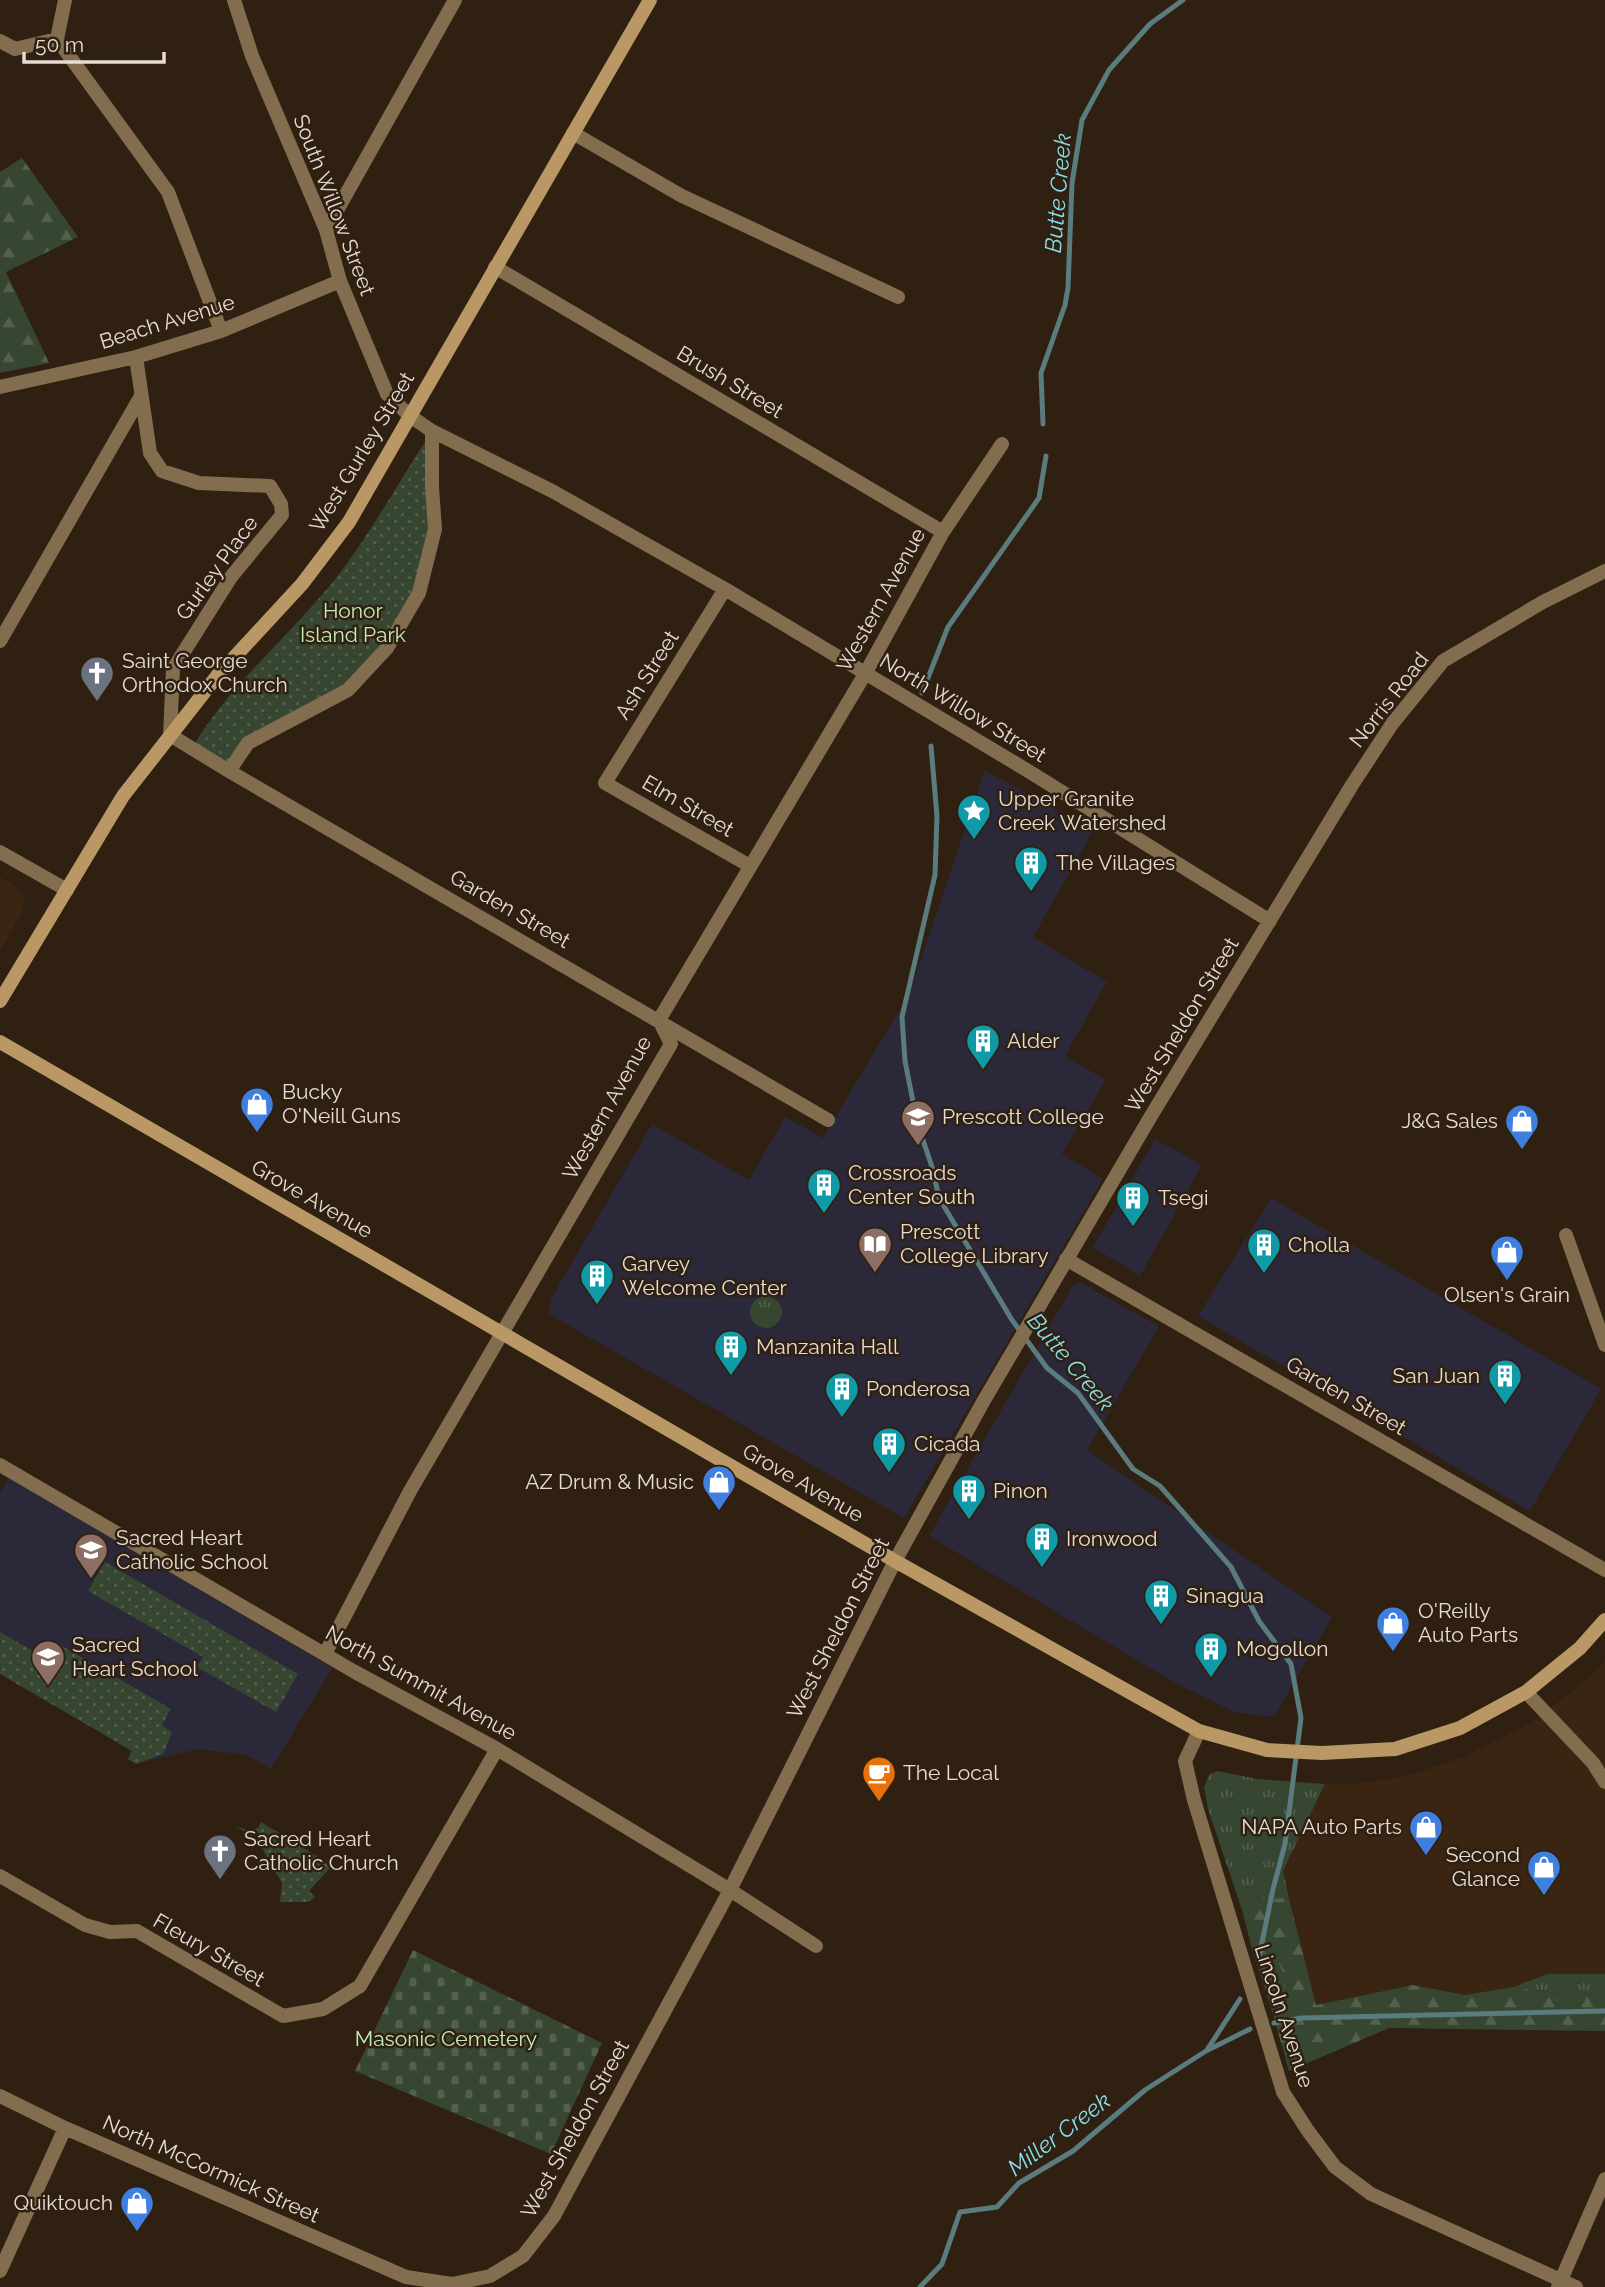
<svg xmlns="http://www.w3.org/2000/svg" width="1605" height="2287" font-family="Raleway,sans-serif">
<defs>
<pattern id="grass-tufts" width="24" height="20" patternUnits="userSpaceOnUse" patternTransform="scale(1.75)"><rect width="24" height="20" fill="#364631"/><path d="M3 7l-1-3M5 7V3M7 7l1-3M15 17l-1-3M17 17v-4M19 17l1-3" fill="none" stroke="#53604e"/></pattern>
<pattern id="forest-firs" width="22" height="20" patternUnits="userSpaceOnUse" patternTransform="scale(1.75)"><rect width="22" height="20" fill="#364631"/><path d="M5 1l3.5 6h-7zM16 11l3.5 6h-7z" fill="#53604e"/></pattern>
<pattern id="cemetery-stones" width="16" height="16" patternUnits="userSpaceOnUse" patternTransform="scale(1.75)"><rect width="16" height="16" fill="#364631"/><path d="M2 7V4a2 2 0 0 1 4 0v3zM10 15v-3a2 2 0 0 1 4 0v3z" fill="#53604e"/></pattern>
<pattern id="park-dots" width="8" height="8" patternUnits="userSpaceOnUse" patternTransform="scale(1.75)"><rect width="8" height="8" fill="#364631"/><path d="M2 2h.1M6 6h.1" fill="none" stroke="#53604e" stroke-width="1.8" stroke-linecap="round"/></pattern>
</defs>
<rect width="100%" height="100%" fill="#2f2011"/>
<!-- built -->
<path fill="#392511" d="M 0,877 L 16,886 L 24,899 L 23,910 L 0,952 Z
M 1605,1660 L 1605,1974 L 1547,1974 L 1513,1987 L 1465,1995 L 1413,1985 L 1316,2005 L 1283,1871 L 1325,1784 L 1355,1784 L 1406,1776 L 1463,1757 L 1531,1723 L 1585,1681 Z"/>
<!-- industrial -->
<path fill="#2b2839" d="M 985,770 L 1093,831 L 1033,937 L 1107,982 L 1065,1056 L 1106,1080 L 1062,1154 L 1103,1179 L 904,1518 L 549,1314 L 551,1299 L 652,1124 L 749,1180 L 785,1117 L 823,1138 L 909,994 Z
M 1155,1139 L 1202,1165 L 1140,1276 L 1093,1247 Z
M 1271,1198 L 1601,1389 L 1530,1511 L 1198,1316 Z
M 1079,1282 L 1159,1326 L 1087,1450 L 1332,1617 L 1274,1717 L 1237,1713 L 1175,1683 L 929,1536 L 1073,1285 Z
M 9,1478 L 332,1668 L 271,1769 L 246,1755 L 198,1749 L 136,1764 L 128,1759 L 132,1751 L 0,1674 L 0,1493 Z"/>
<!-- grass -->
<path fill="url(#grass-tufts)" d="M750 1312a16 16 0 1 1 32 0a16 16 0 1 1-32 0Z
M 1217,1771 L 1258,1779 L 1325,1784 L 1283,1871 L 1289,1898 L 1256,1899 L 1242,1910 L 1208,1809 L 1204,1787 L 1209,1775 Z
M 1252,1949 L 1277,1959 C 1288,1984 1290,1991 1273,2014 Z
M 1547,1974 L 1605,1974 L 1605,1992 L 1572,1995 L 1513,1987 Z"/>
<!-- forest -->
<path fill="url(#forest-firs)" d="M 22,158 L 78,237 L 6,272 L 49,363 L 0,373 L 0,172 Z
M 1289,1898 L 1316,2005 L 1413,1985 L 1465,1995 L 1513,1987 L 1572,1995 L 1605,1992 L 1605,2031 L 1389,2028 L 1289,2071 L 1273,2014 C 1290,1992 1288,1984 1277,1959 L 1252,1949 L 1242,1910 L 1256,1899 Z"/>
<!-- cemetery -->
<path fill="url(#cemetery-stones)" d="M 413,1950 L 602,2043 L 551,2154 L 355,2071 Z"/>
<!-- park -->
<path fill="url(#park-dots)" d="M 432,431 L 435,529 L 419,593 L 348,690 L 248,743 L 229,771 L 192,748 C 229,686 287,638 333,582 C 370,535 399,481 432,431 Z
M 105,1562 L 298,1674 L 276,1712 L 197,1667 L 203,1657 L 88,1591 Z
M 0,1632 L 45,1658 L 55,1642 L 171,1709 L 162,1725 L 172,1732 L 163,1754 L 136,1764 L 128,1759 L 132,1751 L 0,1674 Z
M 261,1822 L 323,1860 L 330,1868 L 309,1891 L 315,1897 L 309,1902 L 280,1902 L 282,1883 L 258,1841 L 236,1826 L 250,1831 L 258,1828 Z"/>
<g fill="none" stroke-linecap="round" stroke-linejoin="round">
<!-- stream -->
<path stroke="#5b7c7e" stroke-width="5" d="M 1043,424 L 1041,373 L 1065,305 L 1068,288 L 1072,183 L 1082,120 L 1109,70 L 1150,24 L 1183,0
M 922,693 L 948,627 L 1039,498 L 1046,456
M 931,746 L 937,816 L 935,875 L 902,1017 L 905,1061 L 917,1122 L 933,1170 L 939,1198 L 1012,1320 L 1047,1368 L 1078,1393 L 1133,1469 L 1160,1486 L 1231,1567 L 1259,1621 L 1291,1664 L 1301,1718 L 1285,1844 L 1273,1889 L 1259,1957
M 1274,2023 L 1302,2018 L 1605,2011
M 1207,2050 L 1240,1999
M 920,2287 L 942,2264 L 960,2212 L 997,2207 L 1019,2183 L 1073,2151 L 1145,2090 L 1206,2051 L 1250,2029"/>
<!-- minor -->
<path stroke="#826e4e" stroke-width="14" d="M 65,0 L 57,39 L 168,192 L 221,331
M 234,0 L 252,56 L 326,230 L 340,281 L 387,394 L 410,416 L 432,431 L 554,492 L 725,589 L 1025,769 L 1270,921
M 0,41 L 15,49 L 57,39
M 573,133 L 682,196 L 898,297
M 326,230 L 455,0
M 495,267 L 943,532
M 136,357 L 150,453 L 162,471 L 199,483 L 270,486 L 281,504 L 282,515 L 231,577 L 173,669 L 170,735 L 229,771 L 828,1120
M 0,387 L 136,357 L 221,331 L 340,281
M 725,589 L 605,783 L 750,866
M 0,641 L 141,396
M 229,771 L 248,743 L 348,690 L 387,648 L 419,593 L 435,529 L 432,487 L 432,431
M 1566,1235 L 1605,1345
M 1066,1259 L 1605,1570
M 0,1465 L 355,1672 L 497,1749 L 730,1890 L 816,1946
M 325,1654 L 410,1491 L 671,1044 L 659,1020 L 865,674 L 943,532 L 1002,444
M 1526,1692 L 1593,1763 L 1605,1782
M 1199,1731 L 1185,1761 L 1194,1800 L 1283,2092 L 1308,2131 L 1335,2167 L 1371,2194 L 1576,2287
M 0,1876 L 85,1925 L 110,1932 L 137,1931 L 283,2016 L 323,2009 L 360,1986 L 497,1749
M 0,2096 L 65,2128 L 406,2277 L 452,2284 L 490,2276 L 523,2256 L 554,2216 L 730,1890 L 895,1561 L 983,1402 L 1151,1116 L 1352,785 L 1392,724 L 1443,661 L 1543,602 L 1605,571
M 0,2271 L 65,2128
M 1558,2287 L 1605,2179"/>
<!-- tertiary -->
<path stroke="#826e4e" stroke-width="14" d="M 0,852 L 67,890"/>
<!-- secondary -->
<path stroke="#b99865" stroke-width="14" d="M 0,1001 L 123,796 L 217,676 L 302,584 L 349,522 L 650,0
M 0,1042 L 895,1561 L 1199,1731 L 1267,1750 L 1322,1753 L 1395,1749 L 1460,1728 L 1526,1692 L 1580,1648 L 1605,1620"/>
</g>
<!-- icons -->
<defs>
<g id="church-pin" transform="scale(1.75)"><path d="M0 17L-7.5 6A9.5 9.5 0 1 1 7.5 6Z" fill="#6b7280" stroke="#2f2011"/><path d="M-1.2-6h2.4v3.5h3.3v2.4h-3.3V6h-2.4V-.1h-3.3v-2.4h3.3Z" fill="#fff"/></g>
<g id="sight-pin" transform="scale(1.75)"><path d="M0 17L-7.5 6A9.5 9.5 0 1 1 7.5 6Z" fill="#0f9aa8" stroke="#2f2011"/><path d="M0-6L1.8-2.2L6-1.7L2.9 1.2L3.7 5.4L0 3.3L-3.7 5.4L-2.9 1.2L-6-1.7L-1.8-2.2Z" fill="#fff"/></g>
<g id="building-pin" transform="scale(1.75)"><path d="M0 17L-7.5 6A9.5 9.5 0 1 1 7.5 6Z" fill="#0f9aa8" stroke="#2f2011"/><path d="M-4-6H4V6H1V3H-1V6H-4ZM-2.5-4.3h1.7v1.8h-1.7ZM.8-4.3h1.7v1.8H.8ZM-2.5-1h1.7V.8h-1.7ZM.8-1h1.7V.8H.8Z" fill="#fff"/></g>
<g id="shop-pin" transform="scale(1.75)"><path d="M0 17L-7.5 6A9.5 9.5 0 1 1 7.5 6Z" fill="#3f7fe0" stroke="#2f2011"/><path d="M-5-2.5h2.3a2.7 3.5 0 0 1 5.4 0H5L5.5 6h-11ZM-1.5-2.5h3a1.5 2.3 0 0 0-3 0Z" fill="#fff"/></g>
<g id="university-pin" transform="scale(1.75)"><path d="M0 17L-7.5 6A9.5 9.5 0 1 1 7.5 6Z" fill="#8d6e63" stroke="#2f2011"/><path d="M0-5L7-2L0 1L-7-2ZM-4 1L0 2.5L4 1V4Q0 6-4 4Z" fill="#fff"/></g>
<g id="library-pin" transform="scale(1.75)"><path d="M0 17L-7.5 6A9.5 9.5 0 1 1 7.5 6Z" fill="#8d6e63" stroke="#2f2011"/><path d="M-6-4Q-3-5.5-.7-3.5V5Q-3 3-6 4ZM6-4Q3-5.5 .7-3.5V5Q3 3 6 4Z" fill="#fff"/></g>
<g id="school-pin" transform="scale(1.75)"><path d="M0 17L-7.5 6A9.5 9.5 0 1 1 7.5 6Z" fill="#8d6e63" stroke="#2f2011"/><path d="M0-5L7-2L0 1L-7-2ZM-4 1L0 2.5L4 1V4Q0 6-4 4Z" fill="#fff"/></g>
<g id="cafe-pin" transform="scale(1.75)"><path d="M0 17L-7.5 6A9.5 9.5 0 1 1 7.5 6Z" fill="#e8710a" stroke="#2f2011"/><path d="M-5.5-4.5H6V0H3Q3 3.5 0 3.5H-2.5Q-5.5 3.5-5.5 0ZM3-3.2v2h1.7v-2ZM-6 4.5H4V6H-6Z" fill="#fff"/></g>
</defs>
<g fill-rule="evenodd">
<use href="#church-pin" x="97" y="673"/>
<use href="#sight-pin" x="974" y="811"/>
<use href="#building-pin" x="1031" y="863"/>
<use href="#building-pin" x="983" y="1041"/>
<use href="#shop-pin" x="257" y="1104"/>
<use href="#university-pin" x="918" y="1117"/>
<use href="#shop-pin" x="1522" y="1121"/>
<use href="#building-pin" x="824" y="1185"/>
<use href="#building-pin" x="1133" y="1198"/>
<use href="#library-pin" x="875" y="1244"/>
<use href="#building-pin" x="1264" y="1245"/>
<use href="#shop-pin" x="1507" y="1252"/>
<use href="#building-pin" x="597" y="1276"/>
<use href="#building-pin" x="731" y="1347"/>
<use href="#building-pin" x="1505" y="1376"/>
<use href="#building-pin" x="842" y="1389"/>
<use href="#building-pin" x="889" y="1444"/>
<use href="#shop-pin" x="719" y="1482"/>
<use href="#building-pin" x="969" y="1491"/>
<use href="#building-pin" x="1042" y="1539"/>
<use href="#school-pin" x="91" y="1550"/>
<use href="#building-pin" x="1161" y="1596"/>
<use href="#shop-pin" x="1393" y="1623"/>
<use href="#building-pin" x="1211" y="1649"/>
<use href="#school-pin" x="48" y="1657"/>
<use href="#cafe-pin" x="879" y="1773"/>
<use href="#shop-pin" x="1426" y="1827"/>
<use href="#church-pin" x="220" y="1851"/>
<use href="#shop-pin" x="1544" y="1867"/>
<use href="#shop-pin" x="137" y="2203"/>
</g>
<g text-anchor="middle" stroke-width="5" stroke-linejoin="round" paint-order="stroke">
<!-- street labels -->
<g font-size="21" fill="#e6dcd3" stroke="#2f2011">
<text transform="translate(334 205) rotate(69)" y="7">South Willow Street</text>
<text transform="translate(167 322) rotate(-17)" y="7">Beach Avenue</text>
<text transform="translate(730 382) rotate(31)" y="7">Brush Street</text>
<text transform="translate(362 452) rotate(-59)" y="7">West Gurley Street</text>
<text transform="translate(217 568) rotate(-54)" y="7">Gurley Place</text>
<text transform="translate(881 600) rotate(-61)" y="7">Western Avenue</text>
<text transform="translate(647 675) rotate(-58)" y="7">Ash Street</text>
<text transform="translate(1389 700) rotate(-52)" y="7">Norris Road</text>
<text transform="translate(963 708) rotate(31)" y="7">North Willow Street</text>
<text transform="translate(688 806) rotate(30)" y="7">Elm Street</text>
<text transform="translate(510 909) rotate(30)" y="7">Garden Street</text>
<text transform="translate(1182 1025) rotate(-59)" y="7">West Sheldon Street</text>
<text transform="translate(607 1108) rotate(-61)" y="7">Western Avenue</text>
<text transform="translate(312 1199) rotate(30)" y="7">Grove Avenue</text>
<text transform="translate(1346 1396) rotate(30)" y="7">Garden Street</text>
<text transform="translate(803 1483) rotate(30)" y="7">Grove Avenue</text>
<text transform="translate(838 1628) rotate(-63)" y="7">West Sheldon Street</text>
<text transform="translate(421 1683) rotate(29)" y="7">North Summit Avenue</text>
<text transform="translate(209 1950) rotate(30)" y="7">Fleury Street</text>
<text transform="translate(1284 2016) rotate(72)" y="7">Lincoln Avenue</text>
<text transform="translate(575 2129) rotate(-61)" y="7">West Sheldon Street</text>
<text transform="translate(211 2169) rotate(24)" y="7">North McCormick Street</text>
</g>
<!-- park labels -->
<g font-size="21" fill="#c3edb6" stroke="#2f2011">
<text x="353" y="618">Honor<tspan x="353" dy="24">Island Park</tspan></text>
<text x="446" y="2046">Masonic Cemetery</text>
</g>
<!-- poi labels -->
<g font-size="21" fill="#e6dcd3" stroke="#2f2011" text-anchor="start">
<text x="122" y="668">Saint George<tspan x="122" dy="24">Orthodox Church</tspan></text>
<text x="998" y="806">Upper Granite<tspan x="998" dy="24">Creek Watershed</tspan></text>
<text x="1056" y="870">The Villages</text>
<text x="1007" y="1048">Alder</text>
<text x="282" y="1099">Bucky<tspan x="282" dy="24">O'Neill Guns</tspan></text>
<text x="942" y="1124">Prescott College</text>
<text x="1498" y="1128" text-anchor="end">J&amp;G Sales</text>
<text x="848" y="1180">Crossroads<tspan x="848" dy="24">Center South</tspan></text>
<text x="1158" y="1205">Tsegi</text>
<text x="900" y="1239">Prescott<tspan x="900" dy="24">College Library</tspan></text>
<text x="1288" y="1252">Cholla</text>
<text x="622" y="1271">Garvey<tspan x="622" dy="24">Welcome Center</tspan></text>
<text x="1507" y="1302" text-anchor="middle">Olsen's Grain</text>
<text x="756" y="1354">Manzanita Hall</text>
<text x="1480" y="1383" text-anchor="end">San Juan</text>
<text x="866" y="1396">Ponderosa</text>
<text x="914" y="1451">Cicada</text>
<text x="694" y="1489" text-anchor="end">AZ Drum &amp; Music</text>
<text x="993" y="1498">Pinon</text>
<text x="116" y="1545">Sacred Heart<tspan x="116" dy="24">Catholic School</tspan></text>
<text x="1066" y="1546">Ironwood</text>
<text x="1186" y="1603">Sinagua</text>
<text x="1418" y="1618">O'Reilly<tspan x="1418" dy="24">Auto Parts</tspan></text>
<text x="72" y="1652">Sacred<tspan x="72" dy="24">Heart School</tspan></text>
<text x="1236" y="1656">Mogollon</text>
<text x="903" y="1780">The Local</text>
<text x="1402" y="1834" text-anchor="end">NAPA Auto Parts</text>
<text x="244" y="1846">Sacred Heart<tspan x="244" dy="24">Catholic Church</tspan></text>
<text x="1520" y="1862" text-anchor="end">Second<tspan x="1520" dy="24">Glance</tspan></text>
<text x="113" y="2210" text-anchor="end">Quiktouch</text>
</g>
<!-- water labels -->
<g font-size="23" font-style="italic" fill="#87deea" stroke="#2f2011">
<text transform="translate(1058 193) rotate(-85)" y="8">Butte Creek</text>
<text transform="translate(1071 1362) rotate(50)" y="8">Butte Creek</text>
<text transform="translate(1059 2134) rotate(-37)" y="8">Miller Creek</text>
</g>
</g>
<!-- scale -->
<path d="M24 52v10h140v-10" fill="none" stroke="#e6dcd3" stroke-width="3.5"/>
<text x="35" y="52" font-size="21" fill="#e6dcd3" stroke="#2f2011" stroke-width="5" paint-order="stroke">50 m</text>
</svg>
